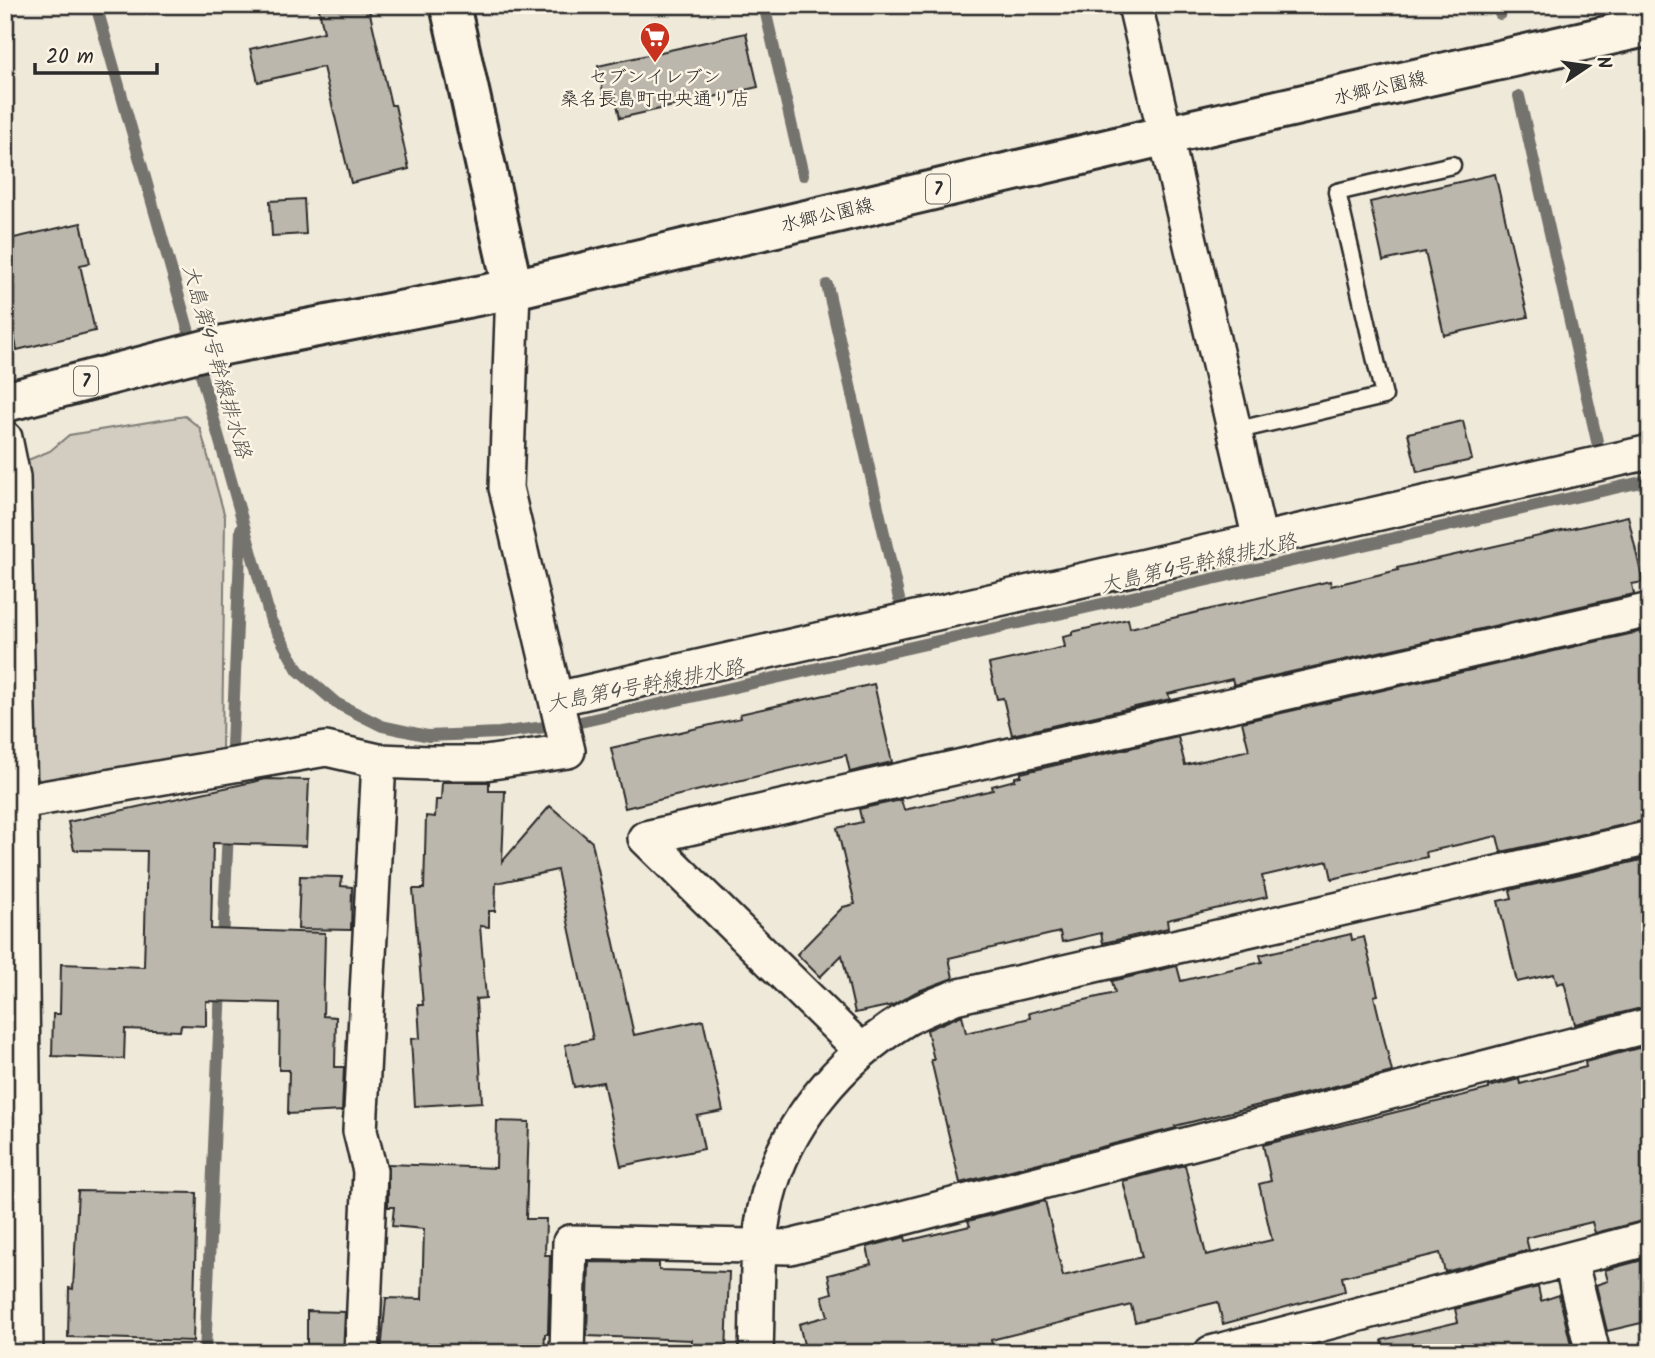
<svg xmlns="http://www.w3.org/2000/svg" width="1655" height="1358" font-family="Kalam,'Klee One',sans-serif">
<rect width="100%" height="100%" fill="#efe9da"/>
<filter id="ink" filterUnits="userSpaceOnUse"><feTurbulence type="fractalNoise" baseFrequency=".0143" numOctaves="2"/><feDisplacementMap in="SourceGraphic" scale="14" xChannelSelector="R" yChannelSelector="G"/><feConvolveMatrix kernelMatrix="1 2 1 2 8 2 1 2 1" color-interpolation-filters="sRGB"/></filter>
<g filter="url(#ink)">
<!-- green -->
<path fill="#d2cdc0" stroke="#7e7c76" stroke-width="2" d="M 185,416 L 200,428 L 225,517 L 222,749 L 43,786 L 31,767 L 28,460 L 50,451 L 69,435 Z"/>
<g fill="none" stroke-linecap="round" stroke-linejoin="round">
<!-- stream -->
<path stroke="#75736d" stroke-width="12" d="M 96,5 L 271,621 L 298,670 L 336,703 L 382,726 L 428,736 L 499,733 L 576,723 L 1650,480
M 764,5 L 803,175
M 1498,5 L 1500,14
M 1519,96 L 1599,450
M 827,285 L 899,599
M 232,745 L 241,529
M 223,943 L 228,829
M 205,1353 L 221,986"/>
</g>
<!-- building -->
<path fill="#bcb7ac" stroke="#2b2b2b" stroke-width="2" d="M 318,5 L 368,5 L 391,105 L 395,105 L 409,169 L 351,183 L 323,67 L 258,82 L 250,49 L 324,32 Z
M 746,33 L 758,87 L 620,118 L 615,95 L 604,97 L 598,66 Z
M 1495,174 L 1528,317 L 1444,335 L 1425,252 L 1383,261 L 1370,202 Z
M 304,199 L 306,234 L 272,236 L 270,201 Z
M 81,223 L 90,263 L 80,265 L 95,331 L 17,350 L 11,320 L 5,321 L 5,240 Z
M 1463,421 L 1472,460 L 1417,472 L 1408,433 Z
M 1628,516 L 1643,582 L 1632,584 L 1634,594 L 1234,685 L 1232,679 L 1168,694 L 1170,699 L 1012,735 L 1003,698 L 997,699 L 989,664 L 1065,647 L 1063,637 L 1072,635 L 1072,632 L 1128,619 L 1130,628 L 1330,581 L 1331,586 L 1398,570 L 1397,568 Z
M 1643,631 L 1650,662 L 1650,819 L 1501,852 L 1497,836 L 1426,852 L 1427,857 L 1332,879 L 1328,861 L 1262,876 L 1267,897 L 1167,920 L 1168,928 L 1103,943 L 1101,933 L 1062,942 L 1060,932 L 949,958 L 953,978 L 916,992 L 893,1005 L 855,1013 L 842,955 L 820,977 L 797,954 L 843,907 L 855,904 L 837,828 L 862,822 L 859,809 L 901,800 L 904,810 L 993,790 L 992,786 L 1015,780 L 1015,777 L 1021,776 L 1021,773 L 1178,737 L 1185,765 L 1249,750 L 1242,722 Z
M 874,684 L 892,762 L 850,772 L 846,755 L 625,808 L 611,748 L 741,718 L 740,714 Z
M 266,779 L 309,780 L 306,846 L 213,843 L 211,929 L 325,933 L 323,1016 L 336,1017 L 335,1067 L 344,1067 L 342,1111 L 288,1114 L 289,1070 L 279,1070 L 280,1003 L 206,1001 L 206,1026 L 181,1025 L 180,1031 L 125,1029 L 124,1059 L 52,1056 L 53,1014 L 60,1014 L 61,964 L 144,967 L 147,851 L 74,850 L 68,822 Z
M 442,782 L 489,782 L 489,791 L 505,791 L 502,862 L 550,806 L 592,842 L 634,1035 L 703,1020 L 723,1111 L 697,1116 L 704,1149 L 621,1166 L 603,1082 L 574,1087 L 565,1045 L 593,1039 L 557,870 L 496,883 L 495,911 L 489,911 L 489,927 L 480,926 L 486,998 L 476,999 L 482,1102 L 415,1106 L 411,1039 L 420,1038 L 418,1005 L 423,1005 L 413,889 L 424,889 L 426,816 L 435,817 L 436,800 L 441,800 Z
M 1650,858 L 1650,1006 L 1575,1024 L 1564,982 L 1557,984 L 1554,974 L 1517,982 L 1498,901 L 1512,898 L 1510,890 Z
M 300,876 L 342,877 L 341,886 L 352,887 L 351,930 L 298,929 Z
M 1351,934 L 1352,940 L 1364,937 L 1378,995 L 1374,996 L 1392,1072 L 1175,1126 L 1176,1128 L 960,1183 L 931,1060 L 934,1060 L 927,1030 L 962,1015 L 966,1033 L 1030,1018 L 1029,1013 L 1115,993 L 1112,981 L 1177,966 L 1181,981 L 1262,962 L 1260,955 Z
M 1650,1045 L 1650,1219 L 1595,1233 L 1592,1222 L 1526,1238 L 1529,1250 L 1445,1272 L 1440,1253 L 1342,1277 L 1345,1291 L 1223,1324 L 1218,1302 L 1135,1322 L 1131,1305 L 991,1340 L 994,1353 L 806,1353 L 799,1324 L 828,1316 L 822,1296 L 832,1293 L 828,1275 L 871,1264 L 867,1247 L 905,1237 L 906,1241 L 970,1226 L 968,1221 L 1045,1201 L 1063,1276 L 1142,1257 L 1123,1181 L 1185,1165 L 1206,1255 L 1272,1240 L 1259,1184 L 1271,1181 L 1263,1145 L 1489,1089 L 1489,1087 L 1519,1079 L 1520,1084 L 1586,1067 L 1585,1062 Z
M 497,1121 L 529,1122 L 526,1219 L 546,1219 L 545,1255 L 550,1255 L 548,1334 L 545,1334 L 544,1353 L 381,1353 L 386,1298 L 422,1299 L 424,1229 L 392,1226 L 394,1207 L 388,1207 L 388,1164 L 496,1168 Z
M 78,1191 L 197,1193 L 193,1341 L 68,1337 L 69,1288 L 73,1289 Z
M 1650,1258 L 1650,1321 L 1607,1331 L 1596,1285 L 1608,1281 L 1605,1270 Z
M 589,1262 L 659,1263 L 659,1270 L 729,1272 L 726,1353 L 691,1353 L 692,1340 L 587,1336 Z
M 1538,1287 L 1541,1301 L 1559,1295 L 1573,1353 L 1384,1353 L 1382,1340 L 1458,1322 L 1455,1309 Z
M 307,1311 L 345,1312 L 343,1353 L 307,1353 Z"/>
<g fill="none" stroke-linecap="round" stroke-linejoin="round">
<!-- service casing -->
<g stroke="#2b2b2b" stroke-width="21">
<path id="service" d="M 1234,431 L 1384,396 L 1337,192 L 1452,165"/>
</g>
<!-- minor casing -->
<g stroke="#2b2b2b" stroke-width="38">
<path id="minor" d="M 1135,5 L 1260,540
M 5,438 L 13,477 L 20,802 L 26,1353
M 556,699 L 1650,452
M 20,802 L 326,749 L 379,761 L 430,763 L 485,763 L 568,751 L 506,488 L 513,289
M 862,1051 L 645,838 L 1650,610
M 1570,1259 L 1593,1353
M 362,1353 L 370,1171 L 360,1131 L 379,761
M 567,1353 L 570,1242 L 790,1247 L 1650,1025
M 756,1353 C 758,1302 755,1249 767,1199 C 785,1124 841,1059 906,1019 C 921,1010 939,1004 955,997 L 1650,838
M 1211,1353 L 1650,1238"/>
</g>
<!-- tertiary casing -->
<g stroke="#2b2b2b" stroke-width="44">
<path id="tertiary" d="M 450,5 L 513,289"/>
</g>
<!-- primary casing -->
<g stroke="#2b2b2b" stroke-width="44">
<path id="primary" d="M 5,402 L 224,345 L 513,289 L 1167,135 L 1650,26"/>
</g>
<!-- service -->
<use href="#service" stroke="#fcf5e5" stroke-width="16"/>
<!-- minor -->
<use href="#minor" stroke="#fcf5e5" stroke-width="33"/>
<!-- tertiary -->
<use href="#tertiary" stroke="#fcf5e5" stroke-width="38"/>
<!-- primary -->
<use href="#primary" stroke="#fcf5e5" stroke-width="38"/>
</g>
</g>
<!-- icons -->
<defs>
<g id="supermarket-pin" transform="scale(1.575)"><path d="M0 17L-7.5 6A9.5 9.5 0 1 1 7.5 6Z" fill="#c8321e" stroke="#fcf5e5"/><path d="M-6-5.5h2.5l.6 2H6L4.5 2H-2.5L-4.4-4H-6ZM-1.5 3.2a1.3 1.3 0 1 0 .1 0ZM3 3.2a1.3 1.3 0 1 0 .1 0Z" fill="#fff"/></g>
</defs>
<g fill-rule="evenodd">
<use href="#supermarket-pin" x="655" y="37"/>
</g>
<g text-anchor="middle" stroke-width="5" stroke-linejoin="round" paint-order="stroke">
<!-- shield labels -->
<g fill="#fcf5e5" stroke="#6a6863" stroke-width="2">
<rect x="926" y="174.5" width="24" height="29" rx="5"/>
<rect x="74" y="366.5" width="24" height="29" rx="5"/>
</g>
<g font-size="18" font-weight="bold" fill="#2b2b2b">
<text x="938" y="195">7</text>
<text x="86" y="387">7</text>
</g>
<!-- poi labels -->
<g font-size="19" fill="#2b2b2b" stroke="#fcf5e5">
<text x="655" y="83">セブンイレブン<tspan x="655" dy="22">桑名長島町中央通り店</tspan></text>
</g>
<!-- street labels -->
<g font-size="19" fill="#2b2b2b" stroke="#fcf5e5">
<text transform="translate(1380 87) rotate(-13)" y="7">水郷公園線</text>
<text transform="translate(827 214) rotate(-13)" y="7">水郷公園線</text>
</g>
<!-- water labels -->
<g font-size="21" font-style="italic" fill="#565552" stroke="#fcf5e5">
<text transform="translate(217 361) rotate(74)" y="7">大島第4号幹線排水路</text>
<text transform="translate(1198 563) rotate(-13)" y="7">大島第4号幹線排水路</text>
<text transform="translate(645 685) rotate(-11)" y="7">大島第4号幹線排水路</text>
</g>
</g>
<!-- margin -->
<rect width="1655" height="1358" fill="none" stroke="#fcf5e5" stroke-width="28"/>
<rect x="14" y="14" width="1627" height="1330" fill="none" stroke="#2b2b2b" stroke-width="2.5" filter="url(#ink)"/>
<!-- north arrow -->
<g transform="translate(1588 66) rotate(77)" stroke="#fcf5e5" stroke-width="5" paint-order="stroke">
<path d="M0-5L12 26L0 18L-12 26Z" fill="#2b2b2b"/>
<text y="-10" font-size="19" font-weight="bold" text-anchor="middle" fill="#2b2b2b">N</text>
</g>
<!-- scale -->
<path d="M35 63v10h122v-10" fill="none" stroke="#2b2b2b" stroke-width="3.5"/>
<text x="46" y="63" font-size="21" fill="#2b2b2b" stroke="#fcf5e5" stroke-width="5" paint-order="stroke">20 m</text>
</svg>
